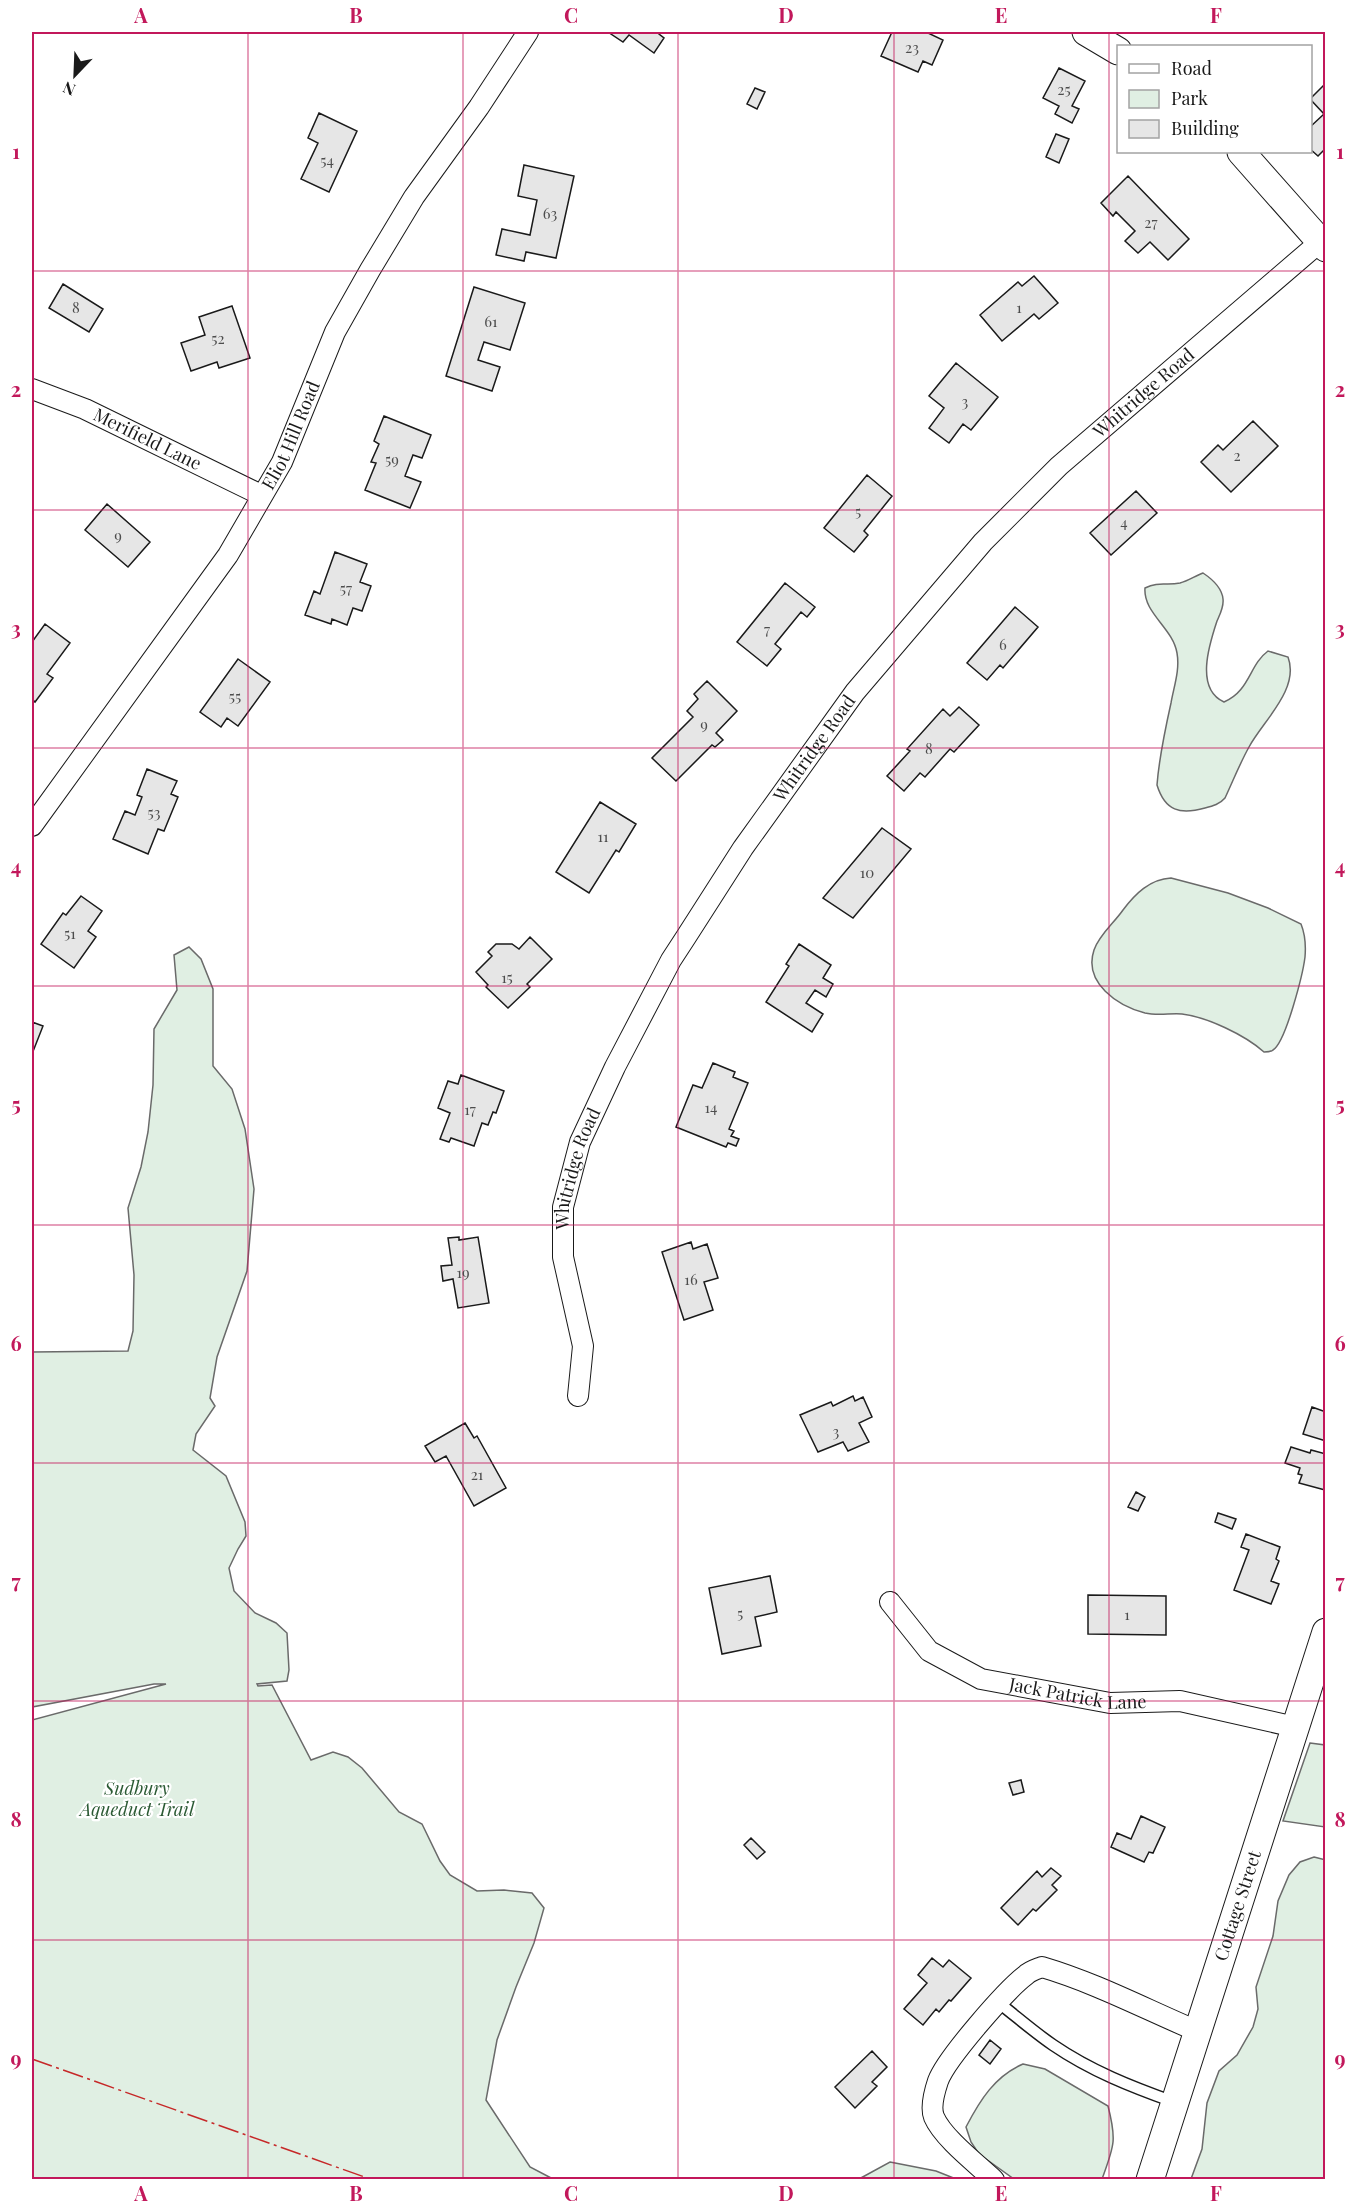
<svg xmlns="http://www.w3.org/2000/svg" width="1357" height="2211" font-family="'Playfair Display',serif">
<rect width="100%" height="100%" fill="#fff"/>
<!-- green -->
<path fill="#e0efe3" stroke="#6a6a6a" stroke-width="1.5" d="M 1203,573 C 1212,579 1222,588 1223,599 C 1224,607 1220,614 1217,621 C 1209,645 1195,689 1224,702 C 1250,691 1249,665 1268,651 L 1288,657 C 1300,689 1263,721 1249,747 C 1240,763 1233,781 1225,798 C 1220,804 1213,806 1205,808 C 1180,815 1165,811 1157,785 C 1159,758 1165,730 1171,703 C 1174,686 1180,670 1177,653 C 1173,628 1143,613 1145,588 C 1159,581 1166,586 1180,583 C 1188,581 1195,576 1203,573 Z
M 1171,878 L 1228,893 L 1268,908 L 1301,924 C 1305,934 1306,945 1305,957 C 1303,973 1286,1042 1273,1050 C 1271,1052 1267,1052 1264,1052 C 1245,1035 1207,1017 1182,1014 C 1170,1013 1158,1016 1145,1013 C 1118,1006 1083,983 1094,950 C 1099,935 1114,923 1123,910 C 1135,894 1150,879 1171,878 Z
M 189,947 L 201,959 L 213,989 L 213,1066 L 232,1089 L 245,1129 L 254,1189 L 247,1271 L 217,1357 L 210,1398 L 215,1406 L 196,1434 L 193,1450 L 226,1476 L 245,1522 L 246,1536 L 238,1549 L 229,1568 L 234,1591 L 255,1613 L 276,1623 L 287,1633 L 289,1670 L 287,1681 L 257,1684 L 258,1686 L 272,1685 L 311,1760 L 333,1752 L 348,1757 L 362,1768 L 399,1812 L 422,1824 L 440,1861 L 450,1875 L 477,1891 L 504,1890 L 532,1893 L 544,1908 L 534,1943 L 516,1987 L 497,2040 L 486,2100 L 530,2167 L 553,2179 L 32,2179 L 32,1720 L 166,1684 L 154,1684 L 32,1707 L 32,1352 L 128,1351 L 133,1331 L 134,1275 L 128,1208 L 141,1167 L 148,1132 L 153,1085 L 154,1029 L 177,990 L 174,955 Z
M 1310,1743 L 1325,1745 L 1325,1827 L 1283,1821 Z
M 1314,1857 L 1326,1860 L 1325,2179 L 1191,2179 L 1202,2149 L 1207,2103 L 1219,2071 L 1237,2055 L 1253,2027 L 1258,2009 L 1256,1987 L 1273,1936 L 1278,1901 L 1289,1875 L 1300,1862 Z
M 1023,2064 L 1045,2069 L 1108,2106 C 1117,2141 1114,2146 1102,2179 L 1014,2179 L 979,2154 L 971,2142 L 966,2127 C 980,2100 995,2076 1023,2064 Z
M 890,2162 L 936,2171 L 956,2179 L 859,2179 Z"/>
<!-- building -->
<path fill="#e6e6e6" stroke="#1a1a1a" stroke-width="1.5" d="M 608,32 L 660,32 L 659,34 L 664,38 L 654,53 L 629,35 L 623,42 Z
M 892,32 L 926,32 L 943,40 L 932,65 L 923,61 L 918,72 L 881,56 Z
M 1059,68 L 1085,81 L 1072,106 L 1079,109 L 1072,123 L 1055,114 L 1059,106 L 1043,98 Z
M 1326,83 L 1326,148 L 1318,156 L 1310,149 L 1310,127 L 1324,114 L 1310,99 Z
M 755,88 L 765,92 L 757,109 L 747,104 Z
M 319,113 L 357,131 L 329,192 L 301,179 L 318,143 L 308,138 Z
M 1056,134 L 1069,139 L 1059,163 L 1046,157 Z
M 524,165 L 574,176 L 556,258 L 526,252 L 524,261 L 496,255 L 502,229 L 530,235 L 537,200 L 518,196 Z
M 1128,176 L 1189,239 L 1168,260 L 1150,242 L 1138,253 L 1125,241 L 1135,231 L 1116,212 L 1113,216 L 1101,203 Z
M 1034,276 L 1058,303 L 1039,319 L 1034,314 L 1002,341 L 980,315 L 1018,282 L 1022,286 Z
M 63,284 L 103,309 L 89,332 L 49,308 Z
M 474,287 L 525,303 L 510,350 L 484,342 L 478,360 L 500,367 L 492,391 L 446,376 Z
M 232,306 L 250,358 L 219,368 L 217,362 L 191,371 L 181,343 L 205,335 L 199,317 Z
M 956,363 L 998,397 L 971,430 L 963,424 L 949,443 L 929,428 L 944,408 L 929,396 Z
M 384,416 L 431,435 L 422,458 L 413,455 L 405,476 L 421,482 L 410,508 L 365,490 L 376,463 L 371,462 L 379,444 L 374,441 Z
M 1253,421 L 1278,446 L 1231,492 L 1201,462 L 1218,445 L 1223,450 Z
M 867,475 L 892,496 L 864,531 L 868,535 L 854,552 L 824,528 Z
M 1136,491 L 1157,513 L 1111,555 L 1090,533 Z
M 107,504 L 150,542 L 128,567 L 85,530 Z
M 335,552 L 367,564 L 360,582 L 371,586 L 362,611 L 353,608 L 347,625 L 332,619 L 331,624 L 305,615 L 314,591 L 320,594 Z
M 785,583 L 815,607 L 807,617 L 801,612 L 775,644 L 781,649 L 767,666 L 737,642 Z
M 1015,607 L 1038,627 L 1003,668 L 1000,665 L 987,680 L 967,663 Z
M 45,624 L 70,643 L 47,674 L 53,678 L 35,702 L 32,699 L 32,642 Z
M 238,659 L 270,682 L 238,726 L 227,718 L 221,727 L 200,712 Z
M 707,681 L 737,711 L 716,733 L 723,740 L 715,747 L 712,745 L 676,781 L 652,758 L 693,717 L 687,711 L 698,699 L 694,694 Z
M 959,707 L 979,725 L 954,752 L 950,749 L 925,777 L 920,773 L 904,791 L 887,776 L 910,751 L 907,749 L 943,709 L 950,716 Z
M 147,769 L 177,781 L 171,794 L 178,797 L 164,831 L 158,829 L 148,854 L 113,839 L 125,811 L 135,815 L 142,797 L 137,795 Z
M 600,802 L 636,824 L 619,852 L 616,850 L 589,893 L 556,872 Z
M 882,828 L 911,849 L 853,918 L 823,898 Z
M 81,896 L 102,911 L 88,931 L 96,937 L 74,968 L 41,944 L 63,913 L 66,915 Z
M 530,937 L 552,959 L 527,984 L 530,987 L 508,1008 L 486,987 L 488,985 L 476,972 L 492,956 L 488,952 L 496,944 L 512,944 L 519,949 Z
M 799,944 L 831,965 L 823,978 L 833,984 L 826,997 L 815,990 L 806,1003 L 823,1014 L 812,1032 L 766,1002 L 789,966 L 786,964 Z
M 32,1022 L 43,1026 L 32,1054 Z
M 713,1063 L 735,1072 L 733,1077 L 748,1083 L 729,1129 L 734,1131 L 731,1136 L 739,1139 L 736,1146 L 728,1143 L 726,1147 L 676,1127 L 693,1085 L 702,1088 Z
M 461,1075 L 504,1091 L 496,1113 L 493,1112 L 488,1125 L 482,1123 L 474,1146 L 451,1138 L 449,1142 L 440,1139 L 450,1113 L 438,1108 L 448,1081 L 458,1084 Z
M 459,1237 L 459,1240 L 478,1237 L 489,1303 L 458,1308 L 453,1279 L 443,1281 L 441,1266 L 452,1265 L 448,1238 Z
M 691,1242 L 693,1249 L 707,1244 L 718,1278 L 704,1282 L 713,1310 L 684,1320 L 662,1252 Z
M 853,1396 L 855,1401 L 863,1397 L 872,1417 L 859,1423 L 869,1442 L 848,1451 L 843,1442 L 818,1452 L 800,1415 L 831,1402 L 833,1406 Z
M 1312,1407 L 1326,1412 L 1326,1441 L 1303,1434 Z
M 465,1423 L 474,1438 L 477,1436 L 506,1488 L 474,1506 L 446,1456 L 435,1462 L 425,1446 Z
M 1291,1447 L 1310,1453 L 1311,1450 L 1326,1454 L 1325,1490 L 1299,1483 L 1302,1475 L 1298,1474 L 1300,1468 L 1285,1463 Z
M 1136,1492 L 1145,1497 L 1138,1511 L 1128,1507 Z
M 1218,1513 L 1236,1519 L 1232,1529 L 1215,1522 Z
M 1246,1534 L 1280,1547 L 1276,1559 L 1279,1561 L 1271,1581 L 1279,1584 L 1271,1604 L 1234,1590 L 1249,1550 L 1241,1547 Z
M 770,1576 L 777,1612 L 755,1617 L 761,1646 L 722,1654 L 709,1588 Z
M 1088,1595 L 1166,1596 L 1166,1635 L 1088,1634 Z
M 1021,1780 L 1024,1792 L 1013,1795 L 1009,1783 Z
M 1141,1816 L 1165,1827 L 1153,1853 L 1149,1852 L 1144,1862 L 1111,1847 L 1117,1833 L 1131,1839 Z
M 751,1838 L 765,1852 L 757,1859 L 744,1845 Z
M 1051,1868 L 1061,1876 L 1052,1885 L 1057,1890 L 1036,1911 L 1033,1909 L 1018,1925 L 1001,1908 L 1037,1871 L 1042,1877 Z
M 932,1958 L 943,1967 L 949,1960 L 971,1978 L 951,2001 L 949,2000 L 939,2012 L 936,2009 L 923,2025 L 904,2009 L 927,1983 L 918,1975 Z
M 990,2040 L 1001,2049 L 990,2064 L 979,2055 Z
M 872,2051 L 887,2067 L 872,2082 L 877,2086 L 855,2108 L 835,2087 Z"/>
<g fill="none" stroke-linecap="round" stroke-linejoin="round">
<!-- lane casing -->
<g stroke="#1a1a1a" stroke-width="13">
<path id="lane" d="M 999,2003 C 1017,2017 1034,2032 1053,2045 C 1091,2071 1132,2087 1174,2102"/>
</g>
<!-- street casing -->
<g stroke="#1a1a1a" stroke-width="22">
<g id="street">
<path id="s1" d="M 32,389 L 85,409 L 261,495"/>
<path id="s2" d="M 32,826 L 228,555 L 282,462 L 335,332 L 370,270 L 414,197 L 479,107 L 528,32"/>
<path id="s3" d="M 578,1396 L 583,1346 L 563,1257 L 563,1207 L 580,1142 L 615,1067 L 671,960 L 686,937 L 743,848 L 855,692 L 983,542 L 1059,466 L 1320,242"/>
<path id="s4" d="M 890,1602 L 929,1651 L 981,1679 L 1110,1703 L 1180,1701 L 1295,1727"/>
<path d="M 994,2180 C 977,2164 943,2138 934,2117 C 930,2107 935,2090 938,2081 C 946,2059 1006,1990 1026,1975 C 1030,1971 1037,1969 1042,1967 C 1096,1983 1145,2009 1197,2031"/>
</g>
</g>
<!-- secondary casing -->
<g stroke="#1a1a1a" stroke-width="29">
<g id="secondary">
<path d="M 1086,32 L 1118,51"/>
<path d="M 1241,152 L 1326,248"/>
<path id="s5" d="M 1150,2180 L 1326,1632"/>
</g>
</g>
<!-- lane -->
<use href="#lane" stroke="#fff" stroke-width="10"/>
<!-- street -->
<use href="#street" stroke="#fff" stroke-width="20"/>
<!-- secondary -->
<use href="#secondary" stroke="#fff" stroke-width="27"/>
<!-- power -->
<path stroke="#c62828" stroke-width="1.5" stroke-dasharray="21 4.5 3 4.5" stroke-linecap="butt" d="M 32,2059 L 373,2180"/>
</g>
<!-- grid -->
<path fill="none" stroke="#c2185b" stroke-width="1.5" stroke-opacity="0.55" d="M 248,32 L 248,2180M 463,32 L 463,2180M 678,32 L 678,2180M 894,32 L 894,2180M 1109,32 L 1109,2180M 32,271 L 1326,271M 32,510 L 1326,510M 32,748 L 1326,748M 32,986 L 1326,986M 32,1225 L 1326,1225M 32,1463 L 1326,1463M 32,1701 L 1326,1701M 32,1940 L 1326,1940"/>
<g text-anchor="middle" stroke-width="4.5" stroke-linejoin="round" paint-order="stroke">
<!-- number labels -->
<g font-size="15" fill="#4d4d4d">
<text x="912" y="53">23</text>
<text x="1064" y="95">25</text>
<text x="327" y="166">54</text>
<text x="550" y="219">63</text>
<text x="1151" y="228">27</text>
<text x="76" y="313">8</text>
<text x="1019" y="313">1</text>
<text x="491" y="327">61</text>
<text x="218" y="344">52</text>
<text x="965" y="407">3</text>
<text x="1237" y="461">2</text>
<text x="392" y="465">59</text>
<text x="858" y="517">5</text>
<text x="1124" y="528">4</text>
<text x="118" y="541">9</text>
<text x="346" y="594">57</text>
<text x="767" y="635">7</text>
<text x="1003" y="650">6</text>
<text x="235" y="702">55</text>
<text x="704" y="730">9</text>
<text x="929" y="754">8</text>
<text x="154" y="818">53</text>
<text x="603" y="842">11</text>
<text x="867" y="878">10</text>
<text x="70" y="939">51</text>
<text x="507" y="983">15</text>
<text x="711" y="1113">14</text>
<text x="470" y="1115">17</text>
<text x="463" y="1278">19</text>
<text x="691" y="1285">16</text>
<text x="836" y="1437">3</text>
<text x="477" y="1480">21</text>
<text x="740" y="1619">5</text>
<text x="1127" y="1620">1</text>
</g>
<!-- street labels -->
<g font-size="18" fill="#1a1a1a" stroke="#fff">
<text dy="6" stroke="none"><textPath href="#s3" startOffset="1204">Whitridge Road</textPath></text>
<text dy="6" stroke="none"><textPath href="#s2" startOffset="470">Eliot Hill Road</textPath></text>
<text dy="6" stroke="none"><textPath href="#s1" startOffset="126">Merifield Lane</textPath></text>
<text dy="6" stroke="none"><textPath href="#s3" startOffset="718">Whitridge Road</textPath></text>
<text dy="6" stroke="none"><textPath href="#s3" startOffset="232">Whitridge Road</textPath></text>
<text dy="6" stroke="none"><textPath href="#s4" startOffset="220">Jack Patrick Lane</textPath></text>
<text dy="6" stroke="none"><textPath href="#s5" startOffset="288">Cottage Street</textPath></text>
</g>
<!-- park labels -->
<g font-size="18" font-style="italic" fill="#2b5a34" stroke="#fff">
<text x="137" y="1795">Sudbury<tspan x="137" dy="21">Aqueduct Trail</tspan></text>
</g>
</g>
<!-- border -->
<rect width="1357" height="2211" fill="none" stroke="#ffffff" stroke-width="66"/>
<!-- legend -->
<rect x="1117" y="45" width="195" height="108" fill="#ffffff" stroke="#a3a3a3" stroke-width="1.5"/>
<rect x="1129" y="64" width="30" height="9" fill="#ffffff" stroke="#a3a3a3" stroke-width="1.5"/>
<text x="1171" y="75" font-size="18" fill="#1a1a1a">Road</text>
<rect x="1129" y="90" width="30" height="18" fill="#e0efe3" stroke="#a3a3a3" stroke-width="1.5"/>
<text x="1171" y="105" font-size="18" fill="#1a1a1a">Park</text>
<rect x="1129" y="120" width="30" height="18" fill="#e6e6e6" stroke="#a3a3a3" stroke-width="1.5"/>
<text x="1171" y="135" font-size="18" fill="#1a1a1a">Building</text>
<!-- north arrow -->
<g transform="translate(75 75) rotate(203)" stroke="#ffffff" stroke-width="4.5" paint-order="stroke">
<path d="M0-4.5L10 22L0 15L-10 22Z" fill="#1a1a1a"/>
<text y="-9" font-size="16" font-weight="bold" text-anchor="middle" fill="#1a1a1a">N</text>
</g>
<rect x="33" y="33" width="1291" height="2145" fill="none" stroke="#c2185b" stroke-width="2"/>
<g font-size="20" text-anchor="middle" font-weight="bold" fill="#c2185b">
<text x="141" y="23">A</text>
<text x="356" y="23">B</text>
<text x="571" y="23">C</text>
<text x="786" y="23">D</text>
<text x="1001" y="23">E</text>
<text x="1216" y="23">F</text>
<text x="16" y="159">1</text>
<text x="1340" y="159">1</text>
<text x="16" y="397">2</text>
<text x="1340" y="397">2</text>
<text x="16" y="636">3</text>
<text x="1340" y="636">3</text>
<text x="16" y="874">4</text>
<text x="1340" y="874">4</text>
<text x="16" y="1112">5</text>
<text x="1340" y="1112">5</text>
<text x="16" y="1351">6</text>
<text x="1340" y="1351">6</text>
<text x="16" y="1589">7</text>
<text x="1340" y="1589">7</text>
<text x="16" y="1827">8</text>
<text x="1340" y="1827">8</text>
<text x="16" y="2066">9</text>
<text x="1340" y="2066">9</text>
<text x="141" y="2201">A</text>
<text x="356" y="2201">B</text>
<text x="571" y="2201">C</text>
<text x="786" y="2201">D</text>
<text x="1001" y="2201">E</text>
<text x="1216" y="2201">F</text>
</g>
</svg>
